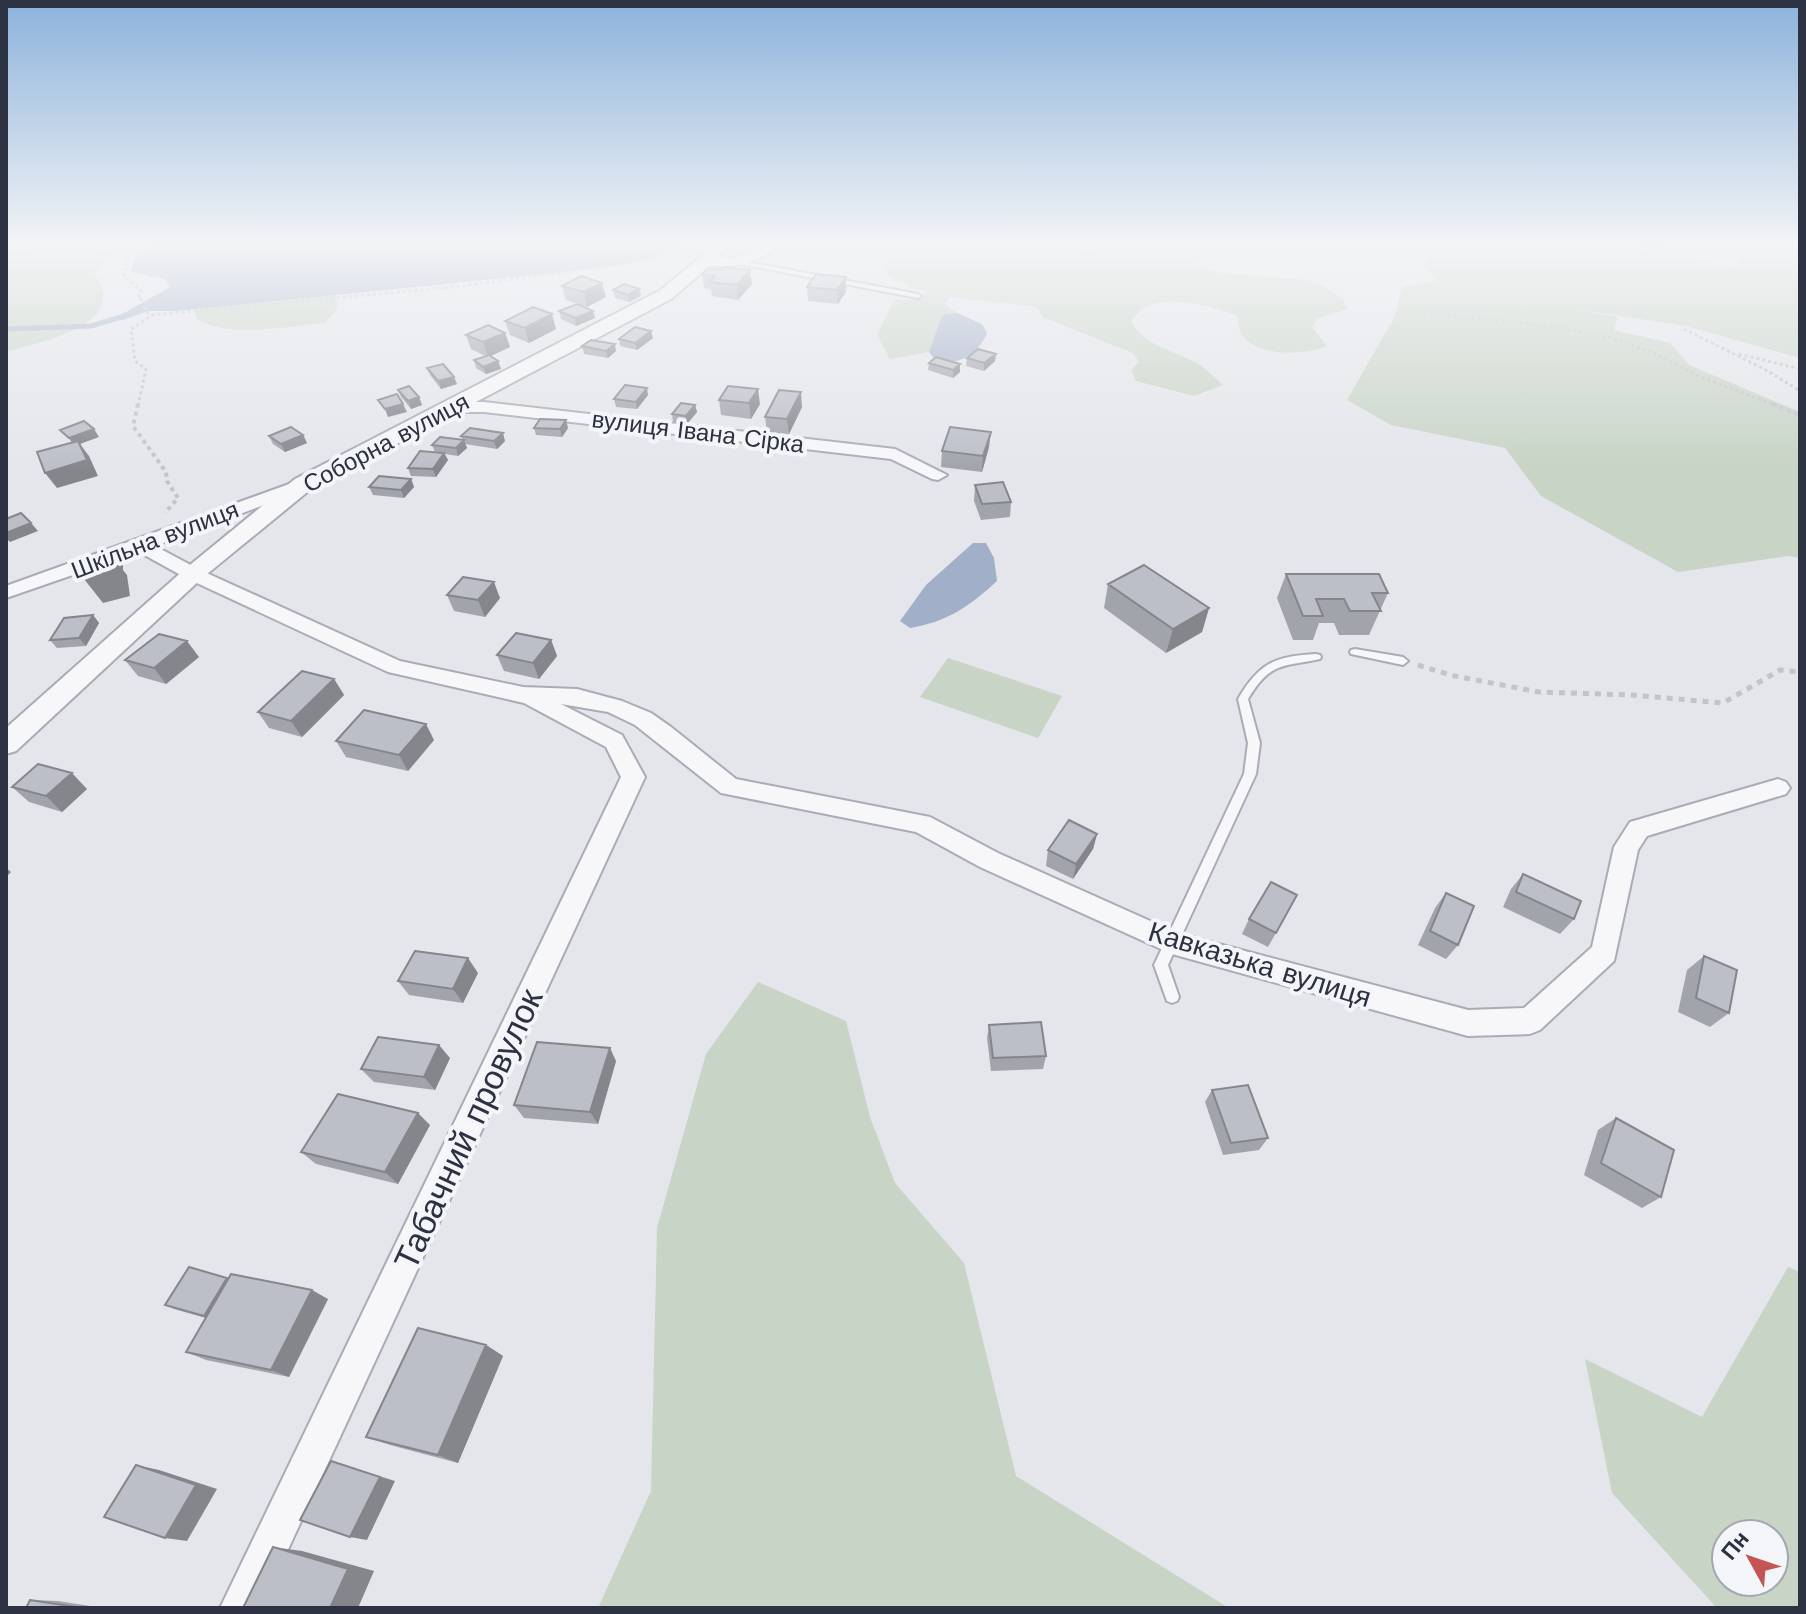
<svg xmlns="http://www.w3.org/2000/svg" width="1806" height="1614" font-family="'Work Sans',sans-serif">
<rect width="100%" height="100%" fill="#e4e6eb"/>
<!-- green -->
<path fill="#c8d4c6" fill-rule="evenodd" d="M 78,244 L 111,244 L 98,250 L 113,252 L 95,273 C 98,281 104,290 103,298 C 100,332 32,344 6,352 L 6,252 Z
M 848,244 L 1081,244 L 1079,250 C 1101,257 1132,262 1153,253 L 1151,244 L 1239,244 L 1246,249 L 1247,257 L 1207,259 L 1195,263 L 1223,273 L 1306,280 L 1322,285 L 1344,300 L 1347,309 L 1317,319 L 1312,327 L 1327,346 C 1305,355 1259,358 1242,335 C 1239,331 1238,322 1237,316 C 1216,306 1167,295 1145,307 C 1140,310 1135,317 1131,320 C 1141,346 1177,351 1199,364 C 1207,370 1215,378 1223,385 L 1194,396 L 1136,381 L 1131,370 L 1139,362 L 1133,353 L 1042,317 L 1037,307 L 950,297 L 945,304 L 957,313 L 945,315 L 929,352 L 890,359 L 877,335 L 894,300 L 920,299 L 928,291 L 907,287 L 902,281 L 896,283 L 883,268 L 889,257 L 881,249 Z
M 1437,244 L 1611,244 L 1736,268 L 1743,244 L 1800,244 L 1800,358 L 1686,326 L 1574,309 L 1618,317 L 1614,330 L 1670,343 L 1689,365 L 1800,412 L 1800,558 L 1789,556 L 1678,572 L 1541,496 L 1505,448 L 1391,425 L 1347,400 L 1395,316 L 1402,287 L 1436,280 L 1424,265 Z
M 336,295 L 338,308 L 325,323 C 290,326 225,339 196,318 L 196,309 Z
M 948,658 L 1062,696 L 1038,738 L 920,697 Z
M 758,982 L 846,1021 L 870,1117 L 895,1183 L 964,1263 L 1016,1476 L 1229,1608 L 598,1608 L 651,1491 L 657,1228 L 706,1054 Z
M 1788,1267 L 1800,1272 L 1800,1608 L 1717,1608 L 1612,1493 L 1585,1359 L 1702,1417 ZM 1726,1534 L 1774,1534 L 1774,1582 L 1726,1582 Z"/>
<!-- water -->
<path fill="#a2afc8" d="M 155,244 L 682,244 C 656,265 597,267 564,272 L 176,311 L 148,311 L 123,320 L 112,320 L 170,287 L 165,279 L 131,272 L 136,254 Z
M 957,313 L 982,324 L 987,333 C 978,354 960,365 937,362 L 929,352 L 941,319 L 945,314 Z
M 973,543 L 986,543 L 994,558 L 997,581 C 970,606 947,622 910,628 L 900,621 L 926,585 Z"/>
<g fill="none" stroke-linecap="round" stroke-linejoin="round">
<!-- stream -->
<path stroke="#a2afc8" stroke-width="5" d="M 6,329 L 91,326 L 124,316"/>
<!-- service casing -->
<g stroke="#a9acb5" stroke-width="4">
<path id="service" d="M 736,260 L 918,294 L 921,296 L 918,298 L 734,263 L 734,261 Z
M 1355,649 L 1403,657 L 1408,661 L 1403,665 L 1351,654 L 1350,652 L 1351,650 Z
M 1316,654 L 1320,655 L 1321,657 L 1320,659 C 1282,667 1270,662 1248,699 L 1260,743 L 1256,774 L 1168,965 L 1179,997 L 1177,1001 L 1172,1003 L 1167,1001 L 1154,965 L 1244,774 L 1248,743 L 1238,699 C 1259,663 1275,656 1316,654 Z"/>
</g>
<!-- minor casing -->
<g stroke="#a9acb5" stroke-width="4">
<path id="minor" d="M 766,244 L 782,244 C 763,260 723,275 701,260 L 707,256 L 734,258 Z
M 484,402 L 895,449 L 947,475 L 938,480 L 932,479 L 891,459 L 484,412 L 453,412 L 445,407 L 453,402 Z
M 303,479 L 312,484 L 309,488 L 155,546 L 200,570 L 400,661 L 523,687 L 577,689 L 622,701 L 651,713 L 671,727 L 736,779 L 930,817 L 998,853 L 1177,933 L 1468,1010 L 1524,1008 L 1592,947 L 1614,847 L 1630,822 L 1778,779 L 1786,782 L 1790,788 L 1786,794 L 1647,836 L 1638,850 L 1614,961 L 1540,1030 L 1530,1034 L 1468,1036 L 1172,954 L 980,867 L 916,832 L 721,793 L 635,725 L 608,712 L 561,704 L 622,735 L 645,777 L 261,1608 L 220,1608 L 621,777 L 606,747 L 524,703 L 388,672 L 186,578 L 139,552 L 6,598 L 6,586 Z"/>
</g>
<!-- tertiary casing -->
<g stroke="#a9acb5" stroke-width="4">
<path id="tertiary" d="M 712,244 L 728,244 L 713,263 L 671,299 L 311,489 L 201,579 L 16,751 L 6,754 L 6,728 L 185,569 L 295,479 L 659,291 L 701,257 Z"/>
</g>
<!-- path-far2 -->
<path stroke="#c2c4ca" stroke-width="3" stroke-dasharray="3 3" stroke-linecap="butt" d="M 141,244 L 129,253 L 124,277 L 141,290 L 138,299 L 145,300 L 146,312 L 152,315 L 462,286 L 677,257
M 1785,244 L 1800,248
M 1424,313 L 1550,326 L 1608,337 L 1654,353 L 1696,375 L 1777,406
M 1684,329 L 1766,370 L 1800,391
M 1739,354 L 1800,369
M 138,406 L 146,369 L 135,361 L 131,329 L 152,315"/>
<!-- path-far1 -->
<path stroke="#c2c4ca" stroke-width="4" stroke-dasharray="4 4" stroke-linecap="butt" d="M 138,404 L 133,426 L 166,472 L 167,481 L 178,498 L 165,513
M 1772,404 L 1800,415"/>
<!-- path -->
<path stroke="#c2c4ca" stroke-width="5" stroke-dasharray="6 6" stroke-linecap="butt" d="M 1418,665 L 1450,675 L 1539,692 L 1632,695 L 1723,703 L 1780,670 L 1800,672"/>
<!-- service -->
<use href="#service" fill="#f7f7fa" fill-rule="evenodd"/>
<!-- minor -->
<use href="#minor" fill="#f7f7fa" fill-rule="evenodd"/>
<!-- tertiary -->
<use href="#tertiary" fill="#f7f7fa" fill-rule="evenodd"/>
</g>
<!-- wall -->
<path fill="#a2a4ac" d="M 1623,244 L 1664,244 L 1660,250 Z
M 708,268 L 752,284 L 738,300 L 712,296 L 711,289 L 704,288 L 702,274 Z
M 846,277 L 846,292 L 838,304 L 808,301 L 807,287 Z
M 562,286 L 606,297 L 587,307 L 566,300 Z
M 639,289 L 641,296 L 629,302 L 615,298 L 613,290 Z
M 559,311 L 593,311 L 595,318 L 576,326 L 561,319 Z
M 505,321 L 556,329 L 529,343 L 510,335 Z
M 505,333 L 510,347 L 491,356 L 498,361 L 501,369 L 486,374 L 476,368 L 474,360 L 485,356 L 471,349 L 466,335 Z
M 653,338 L 637,350 L 620,346 L 619,339 Z
M 582,346 L 616,351 L 608,358 L 584,354 Z
M 996,354 L 995,361 L 984,371 L 966,366 L 967,358 Z
M 929,363 L 960,372 L 953,378 L 928,370 Z
M 427,368 L 457,384 L 441,389 L 430,375 Z
M 398,390 L 419,397 L 422,405 L 411,409 L 401,397 Z
M 648,395 L 637,409 L 616,407 L 614,399 Z
M 719,400 L 760,404 L 751,419 L 721,415 Z
M 695,405 L 697,412 L 687,424 L 673,422 L 672,414 Z
M 802,407 L 789,434 L 767,432 L 765,417 Z
M 534,428 L 568,428 L 562,437 L 536,435 Z
M 303,435 L 307,443 L 285,452 L 273,444 L 269,436 Z
M 461,436 L 505,441 L 497,449 L 465,444 L 467,448 L 458,456 L 445,454 L 448,460 L 436,477 L 411,476 L 408,468 L 435,452 L 432,445 L 463,440 Z
M 989,447 L 982,472 L 941,467 L 942,451 Z
M 411,479 L 414,487 L 404,498 L 373,495 L 369,487 Z
M 975,485 L 1011,502 L 1010,517 L 981,520 L 974,501 Z
M 1286,574 L 1388,593 L 1369,635 L 1339,635 L 1334,623 L 1319,623 L 1313,640 L 1293,640 L 1277,598 Z
M 1108,584 L 1209,608 L 1202,632 L 1166,653 L 1104,608 Z
M 447,595 L 500,598 L 485,617 L 454,611 Z
M 93,615 L 99,623 L 86,646 L 57,648 L 50,640 Z
M 551,640 L 557,656 L 539,679 L 504,671 L 497,655 Z
M 199,657 L 166,684 L 138,676 L 125,660 Z
M 334,679 L 344,695 L 302,737 L 269,728 L 258,712 Z
M 434,740 L 408,771 L 346,757 L 336,741 Z
M 12,787 L 87,789 L 62,812 L 29,802 Z
M 1097,834 L 1093,849 L 1073,879 L 1046,866 L 1048,850 Z
M 1523,874 L 1574,919 L 1560,934 L 1503,907 L 1511,889 Z
M 1446,893 L 1458,945 L 1446,959 L 1418,945 L 1435,908 Z
M 1297,895 L 1268,947 L 1242,934 L 1249,919 Z
M 1704,956 L 1729,1013 L 1710,1027 L 1678,1012 L 1687,970 Z
M 478,973 L 463,1003 L 409,995 L 398,981 Z
M 989,1025 L 1046,1056 L 1043,1069 L 991,1071 L 987,1038 Z
M 450,1058 L 435,1090 L 374,1082 L 361,1069 Z
M 616,1061 L 598,1124 L 524,1118 L 514,1105 Z
M 1212,1090 L 1268,1138 L 1259,1150 L 1223,1155 L 1205,1102 Z
M 1616,1118 L 1661,1197 L 1642,1208 L 1584,1175 L 1598,1130 Z
M 430,1125 L 398,1184 L 316,1164 L 301,1152 Z
M 229,1278 L 328,1299 L 289,1377 L 206,1360 L 186,1352 L 206,1318 L 174,1309 L 165,1305 Z
M 486,1345 L 503,1356 L 458,1463 L 390,1445 L 366,1437 Z
M 30,1600 L 58,1601 L 103,1608 L 26,1608 Z"/>
<!-- shaded-wall -->
<path fill="#84868c" d="M 750,270 L 752,284 L 738,300 L 737,285 Z
M 846,277 L 846,292 L 838,304 L 837,290 Z
M 602,283 L 606,297 L 587,307 L 584,292 Z
M 639,289 L 641,296 L 629,302 L 628,295 Z
M 593,311 L 595,318 L 576,326 L 575,318 Z
M 552,314 L 556,329 L 529,343 L 525,328 Z
M 651,331 L 653,338 L 637,350 L 635,343 Z
M 505,333 L 510,347 L 488,357 L 483,342 Z
M 615,344 L 616,351 L 608,358 L 606,351 Z
M 996,354 L 995,361 L 984,371 L 984,363 Z
M 498,361 L 501,369 L 486,374 L 483,367 Z
M 960,364 L 960,372 L 953,378 L 953,370 Z
M 454,377 L 457,384 L 441,389 L 438,381 Z
M 647,388 L 648,395 L 637,409 L 636,402 Z
M 758,389 L 760,404 L 751,419 L 749,403 Z
M 801,392 L 802,407 L 789,434 L 787,419 Z
M 419,397 L 422,405 L 411,409 L 408,401 Z
M 403,404 L 407,412 L 388,417 L 385,409 Z
M 695,405 L 697,412 L 687,424 L 686,416 Z
M 566,420 L 568,428 L 562,437 L 560,429 Z
M 94,429 L 99,437 L 80,444 L 89,456 L 98,476 L 57,488 L 45,473 L 74,446 L 69,438 Z
M 991,432 L 989,447 L 982,472 L 983,456 Z
M 503,433 L 505,441 L 497,449 L 494,441 Z
M 303,435 L 307,443 L 285,452 L 281,444 Z
M 464,440 L 467,448 L 458,456 L 456,448 Z
M 444,453 L 448,460 L 436,477 L 433,469 Z
M 411,479 L 414,487 L 404,498 L 401,490 Z
M 31,523 L 38,531 L 10,542 L 6,538 L 6,533 Z
M 110,551 L 117,562 L 117,557 L 123,565 L 123,570 L 127,575 L 130,596 L 103,603 L 84,579 Z
M 494,582 L 500,598 L 485,617 L 478,600 Z
M 1209,608 L 1202,632 L 1166,653 L 1173,629 Z
M 93,615 L 99,623 L 86,646 L 79,638 Z
M 551,640 L 557,656 L 539,679 L 533,663 Z
M 187,641 L 199,657 L 166,684 L 154,668 Z
M 334,679 L 344,695 L 302,737 L 291,721 Z
M 426,724 L 434,740 L 408,771 L 399,755 Z
M 72,773 L 87,789 L 62,812 L 46,796 Z
M 1097,834 L 1093,849 L 1073,879 L 1076,864 Z
M 6,868 L 11,872 L 6,877 Z
M 468,958 L 478,973 L 463,1003 L 453,989 Z
M 439,1045 L 450,1058 L 435,1090 L 424,1077 Z
M 610,1048 L 616,1061 L 598,1124 L 590,1112 Z
M 418,1113 L 430,1125 L 398,1184 L 385,1172 Z
M 227,1278 L 236,1282 L 213,1320 L 204,1316 Z
M 312,1290 L 328,1299 L 289,1377 L 271,1370 Z
M 486,1345 L 503,1356 L 458,1463 L 438,1455 Z
M 331,1461 L 395,1481 L 367,1540 L 350,1537 Z
M 136,1465 L 159,1470 L 217,1489 L 187,1541 L 165,1538 Z
M 273,1547 L 302,1551 L 374,1571 L 358,1608 L 330,1608 Z"/>
<!-- building -->
<path fill="#bcbfc8" stroke="#84868c" stroke-width="2" d="M 724,267 L 750,270 L 737,285 L 710,282 L 715,276 L 702,274 L 708,268 L 721,270 Z
M 816,274 L 846,277 L 837,290 L 807,287 Z
M 581,276 L 602,283 L 584,292 L 562,286 Z
M 624,284 L 639,289 L 628,295 L 613,290 Z
M 577,304 L 593,311 L 575,318 L 559,311 Z
M 533,307 L 552,314 L 525,328 L 505,321 Z
M 488,325 L 505,333 L 483,342 L 466,335 Z
M 635,327 L 651,331 L 635,343 L 619,339 Z
M 591,340 L 615,344 L 606,351 L 582,346 Z
M 978,349 L 996,354 L 984,363 L 967,358 Z
M 489,355 L 498,361 L 483,367 L 474,360 Z
M 936,357 L 960,364 L 953,370 L 929,363 Z
M 443,364 L 454,377 L 438,381 L 427,368 Z
M 625,385 L 647,388 L 636,402 L 614,399 Z
M 409,386 L 419,397 L 408,401 L 398,390 Z
M 728,386 L 758,389 L 749,403 L 719,400 Z
M 779,390 L 801,392 L 787,419 L 765,417 Z
M 397,394 L 403,404 L 385,409 L 378,400 Z
M 681,403 L 695,405 L 686,416 L 672,414 Z
M 540,419 L 566,420 L 560,429 L 534,428 Z
M 84,421 L 94,429 L 69,438 L 60,430 Z
M 291,427 L 303,435 L 281,444 L 269,436 Z
M 950,427 L 991,432 L 983,456 L 942,451 Z
M 470,428 L 503,433 L 494,441 L 461,436 Z
M 440,437 L 464,440 L 456,448 L 432,445 Z
M 78,441 L 87,460 L 45,473 L 37,452 Z
M 420,451 L 444,453 L 433,469 L 408,468 Z
M 379,476 L 411,479 L 401,490 L 369,487 Z
M 1003,482 L 1011,502 L 982,504 L 975,485 Z
M 21,513 L 31,523 L 6,533 L 6,519 Z
M 110,551 L 112,571 L 84,579 L 83,558 Z
M 1144,565 L 1209,608 L 1173,629 L 1108,584 Z
M 1286,574 L 1379,574 L 1388,593 L 1372,593 L 1381,611 L 1350,611 L 1344,599 L 1316,599 L 1323,616 L 1303,616 Z
M 463,577 L 494,582 L 478,600 L 447,595 Z
M 93,615 L 79,638 L 50,640 L 64,618 Z
M 516,633 L 551,640 L 533,663 L 497,655 Z
M 159,634 L 187,641 L 154,668 L 125,660 Z
M 302,671 L 334,679 L 291,721 L 258,712 Z
M 364,710 L 426,724 L 399,755 L 336,741 Z
M 38,764 L 72,773 L 46,796 L 12,787 Z
M 1069,820 L 1097,834 L 1076,864 L 1048,850 Z
M 1523,874 L 1581,901 L 1574,919 L 1516,892 Z
M 1271,882 L 1297,895 L 1276,933 L 1249,919 Z
M 1446,893 L 1474,906 L 1458,945 L 1430,931 Z
M 415,951 L 468,958 L 453,989 L 398,981 Z
M 1704,956 L 1737,970 L 1729,1013 L 1696,998 Z
M 1041,1022 L 1046,1056 L 993,1058 L 989,1025 Z
M 378,1037 L 439,1045 L 424,1077 L 361,1069 Z
M 537,1042 L 610,1048 L 590,1112 L 514,1105 Z
M 1248,1085 L 1268,1138 L 1231,1143 L 1212,1090 Z
M 338,1094 L 418,1113 L 385,1172 L 301,1152 Z
M 1616,1118 L 1674,1150 L 1661,1197 L 1601,1163 Z
M 189,1267 L 227,1278 L 204,1316 L 165,1305 Z
M 231,1274 L 312,1290 L 271,1370 L 186,1352 Z
M 418,1328 L 486,1345 L 438,1455 L 366,1437 Z
M 331,1461 L 380,1477 L 350,1537 L 300,1520 Z
M 136,1465 L 196,1485 L 165,1538 L 104,1517 Z
M 273,1547 L 348,1569 L 330,1608 L 243,1608 Z
M 30,1600 L 82,1608 L 26,1608 Z"/>
<!-- sky -->
<linearGradient id="sky" x2="0" y2="1"><stop stop-color="#8cb2db"/><stop offset="0.52" stop-color="#f3f4f6"/><stop offset="1" stop-color="#f3f4f6" stop-opacity="0"/></linearGradient>
<rect width="1806" height="470" fill="url(#sky)"/>
<g text-anchor="middle" stroke-width="8" stroke-linejoin="round" paint-order="stroke">
<!-- far-street labels -->
<g font-size="24" fill="#2d3242" stroke="#f4f5f8">
<text transform="translate(698 432) rotate(7)" y="8">вулиця Івана Сірка</text>
<text transform="translate(386 443) rotate(-28)" y="8">Соборна вулиця</text>
<text transform="translate(155 540) rotate(-21)" y="8">Шкільна вулиця</text>
</g>
<!-- street labels -->
<g font-size="28" fill="#2d3242" stroke="#f4f5f8">
<text transform="translate(1260 964) rotate(17)" y="10">Кавказька вулиця</text>
</g>
<!-- near-street labels -->
<g font-size="34" fill="#2d3242" stroke="#f4f5f8">
<text transform="translate(468 1129) rotate(-65)" y="12">Табачний провулок</text>
</g>
</g>
<!-- border -->
<rect width="1806" height="1614" fill="none" stroke="#2d3242" stroke-width="16"/>
<!-- north arrow -->
<g transform="translate(1750 1558) rotate(310)"><circle r="38" fill="#f4f5f8" stroke="#a4a7af" stroke-width="2"/>
<path d="M0-6L14 30L0 20L-14 30Z" fill="#c55455"/>
<text y="-12" font-size="22" font-weight="bold" text-anchor="middle" fill="#2d3242">Пн</text>
</g>
</svg>
